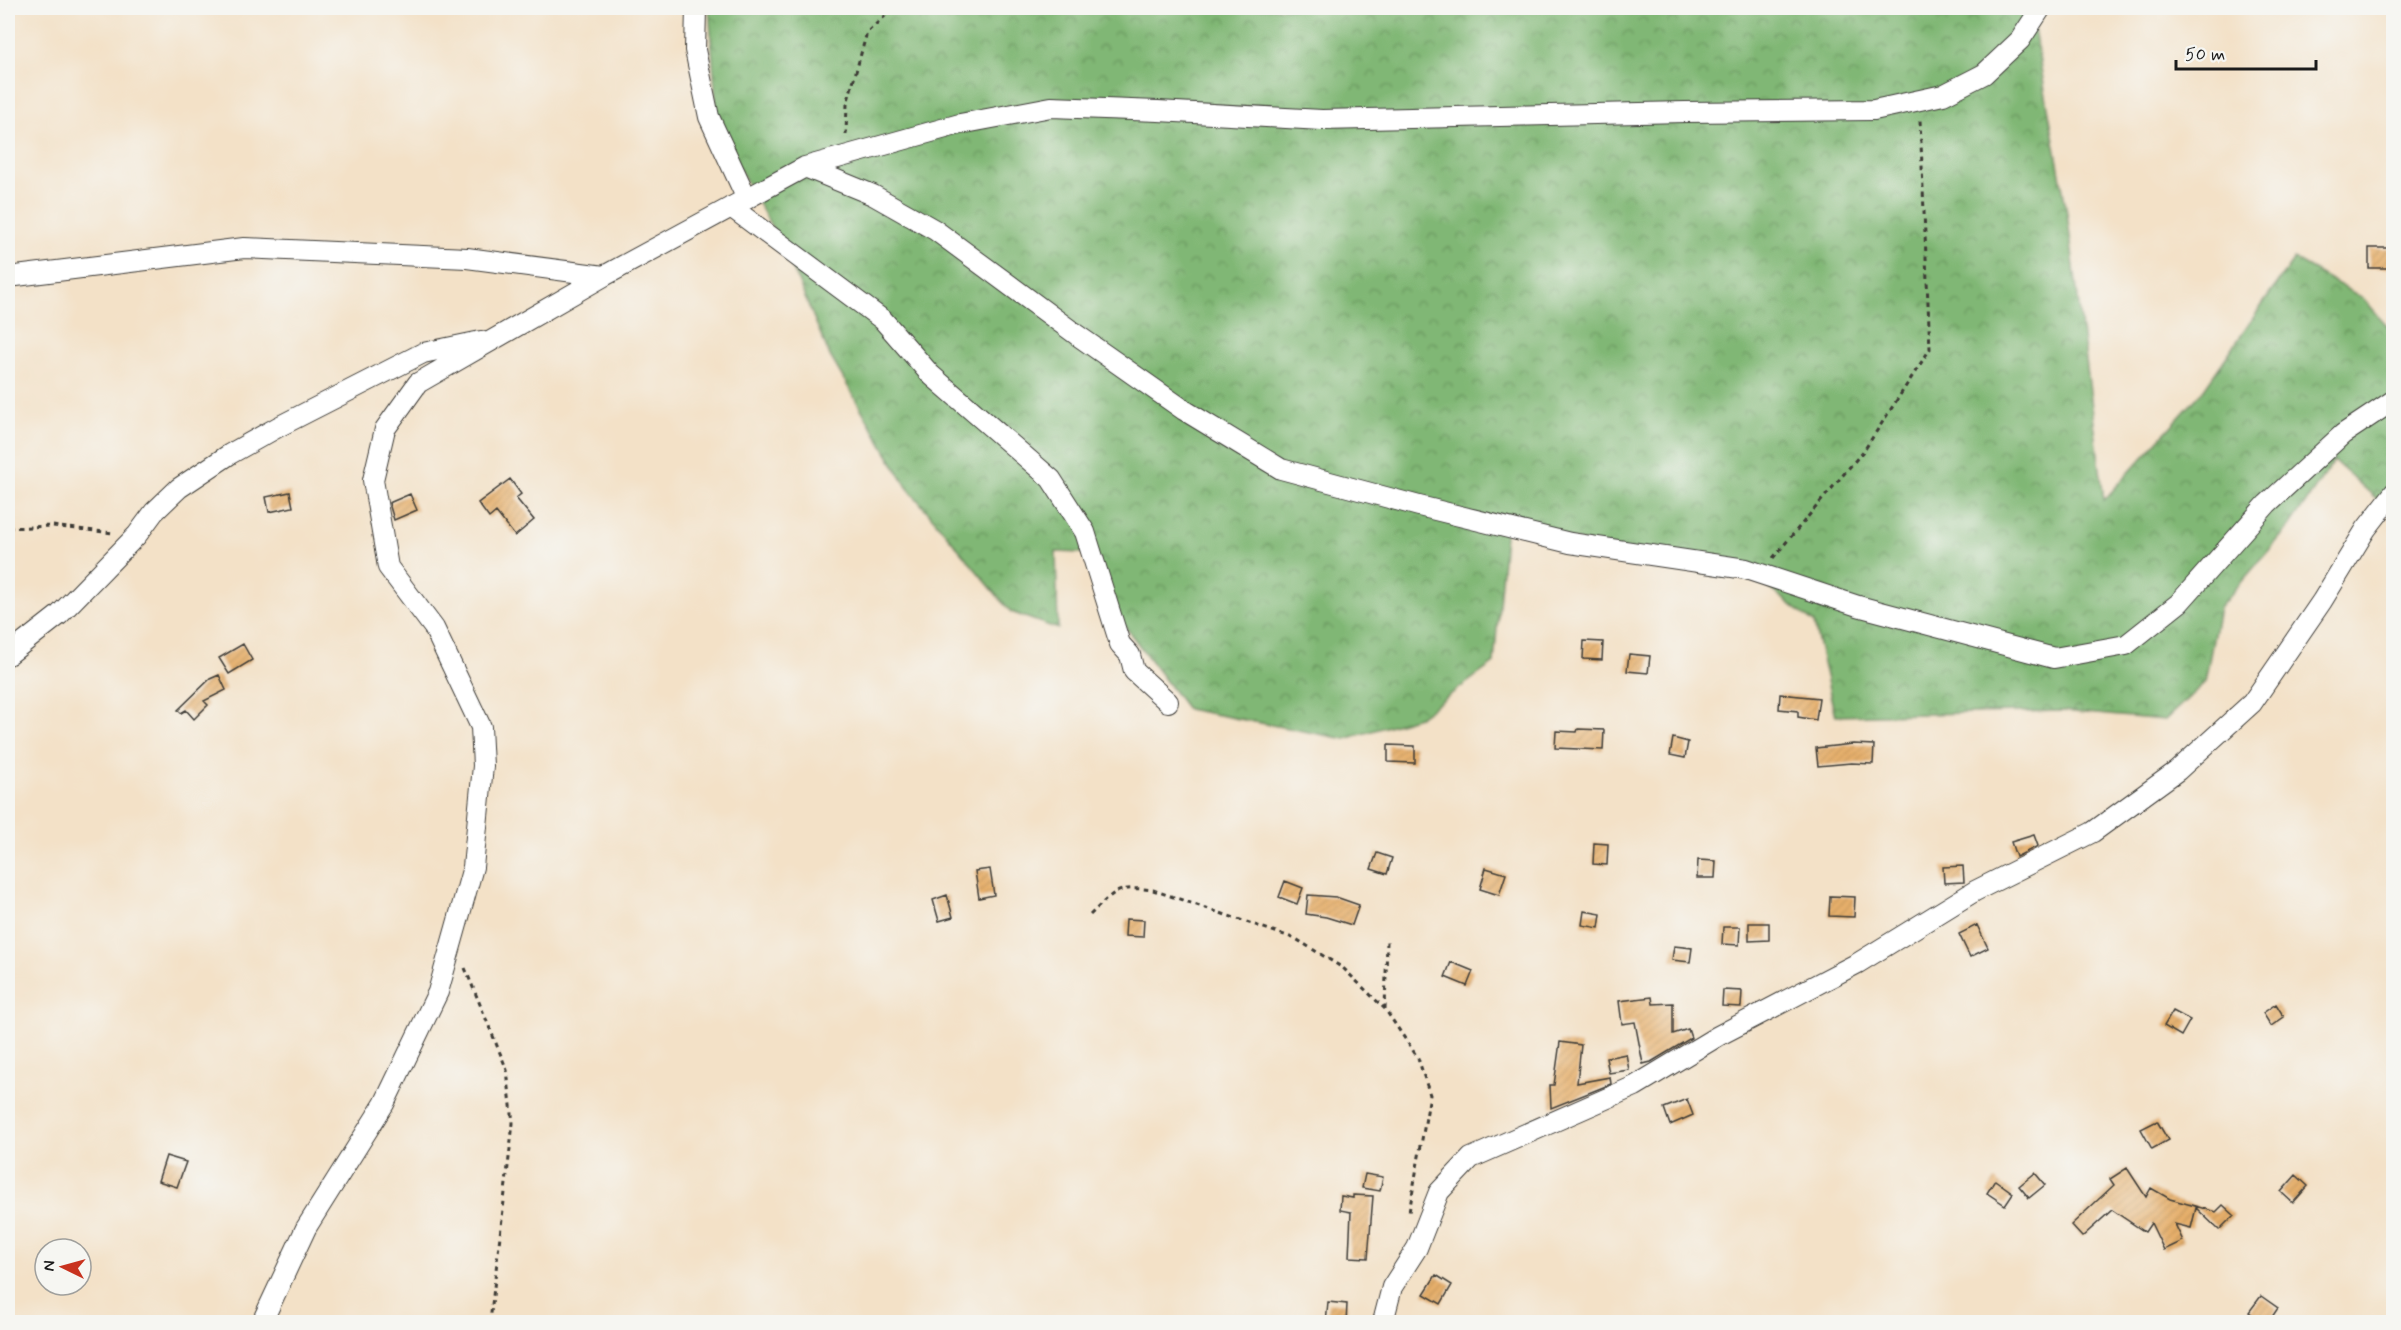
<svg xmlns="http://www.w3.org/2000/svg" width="2401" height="1330" font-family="Mynerve,sans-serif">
<defs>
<pattern id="forest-crowns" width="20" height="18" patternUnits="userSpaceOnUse" patternTransform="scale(1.5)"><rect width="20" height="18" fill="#80b774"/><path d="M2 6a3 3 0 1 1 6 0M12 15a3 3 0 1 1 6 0" fill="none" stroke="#68945e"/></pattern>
<pattern id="building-hatch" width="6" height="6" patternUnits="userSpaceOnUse" patternTransform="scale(1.5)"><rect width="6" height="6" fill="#e6af6a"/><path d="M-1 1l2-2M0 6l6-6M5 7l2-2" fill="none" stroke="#c5965b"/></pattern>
</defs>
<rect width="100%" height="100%" fill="#f6f6f2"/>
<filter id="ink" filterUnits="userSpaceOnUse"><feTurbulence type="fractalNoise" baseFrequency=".0167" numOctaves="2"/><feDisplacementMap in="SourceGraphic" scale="12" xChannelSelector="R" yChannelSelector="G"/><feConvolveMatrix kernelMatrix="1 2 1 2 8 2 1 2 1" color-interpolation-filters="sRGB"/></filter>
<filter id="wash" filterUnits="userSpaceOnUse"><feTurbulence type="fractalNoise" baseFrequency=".008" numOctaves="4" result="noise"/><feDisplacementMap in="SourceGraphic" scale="24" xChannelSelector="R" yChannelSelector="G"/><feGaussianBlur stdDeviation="1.35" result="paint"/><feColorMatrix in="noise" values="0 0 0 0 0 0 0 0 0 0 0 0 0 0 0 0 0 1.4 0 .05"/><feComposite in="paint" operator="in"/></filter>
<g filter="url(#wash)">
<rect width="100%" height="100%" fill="#f3e1c7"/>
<!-- forest -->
<path fill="url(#forest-crowns)" stroke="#4e6a48" stroke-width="1.5" d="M 709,8 L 2046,8 L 2034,29 L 2067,213 L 2104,500 L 2202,392 L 2294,259 L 2363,298 L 2393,332 L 2393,501 L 2387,508 L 2334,461 L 2289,527 L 2219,608 L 2205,682 L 2165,720 L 2062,711 L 1835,716 L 1814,623 L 1763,583 L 1506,524 L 1494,663 L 1419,717 L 1345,739 L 1187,709 L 1109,605 L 1083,553 L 1056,552 L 1058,629 L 1011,612 L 907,487 L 830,356 L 786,253 L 718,130 Z"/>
<g id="blocks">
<!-- building -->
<path fill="url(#building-hatch)" d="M 2369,248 L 2394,248 L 2394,268 L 2369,268 Z
M 510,479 L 521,494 L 516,498 L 534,520 L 515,536 L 496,512 L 489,518 L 478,503 Z
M 290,492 L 293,507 L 269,512 L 266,497 Z
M 410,494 L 417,510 L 394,520 L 389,503 Z
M 1584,641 L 1603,642 L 1602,660 L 1583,659 Z
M 243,644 L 252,660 L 229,674 L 219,658 Z
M 1629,654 L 1650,656 L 1648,673 L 1627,671 Z
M 219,675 L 226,690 L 204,701 L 208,705 L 194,719 L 186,710 L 181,713 L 178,710 L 210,679 Z
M 1780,694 L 1819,698 L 1816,720 L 1798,717 L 1798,711 L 1779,709 Z
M 1578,729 L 1604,730 L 1603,750 L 1555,748 L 1556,731 L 1577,732 Z
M 1673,738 L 1688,742 L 1685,758 L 1670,755 Z
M 1853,744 L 1874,745 L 1873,764 L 1851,763 L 1818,766 L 1816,748 Z
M 1388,745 L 1415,746 L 1415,763 L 1388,762 Z
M 2034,835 L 2038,846 L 2016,857 L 2011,842 Z
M 1594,843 L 1608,844 L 1607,865 L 1593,864 Z
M 1377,853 L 1392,858 L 1387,874 L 1371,869 Z
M 1698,860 L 1716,861 L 1715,878 L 1697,878 Z
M 1963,866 L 1964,882 L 1944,883 L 1943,867 Z
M 1486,868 L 1506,874 L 1499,895 L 1480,889 Z
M 990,869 L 994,895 L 979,898 L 975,871 Z
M 1285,881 L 1303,888 L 1297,904 L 1279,897 Z
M 947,895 L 953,917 L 939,921 L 933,900 Z
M 1308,895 L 1336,897 L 1359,905 L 1352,925 L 1326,917 L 1306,914 Z
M 1830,896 L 1855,897 L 1854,917 L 1829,916 Z
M 1584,911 L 1601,914 L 1599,928 L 1582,925 Z
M 1126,919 L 1144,920 L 1143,937 L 1125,936 Z
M 1749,923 L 1769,923 L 1769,940 L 1749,941 Z
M 1977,925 L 1988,948 L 1970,957 L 1959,934 Z
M 1723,927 L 1740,927 L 1739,945 L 1722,944 Z
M 1674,946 L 1692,948 L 1690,962 L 1672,960 Z
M 1451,962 L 1473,971 L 1467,986 L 1445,977 Z
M 1723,990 L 1742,991 L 1741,1007 L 1722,1006 Z
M 1652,997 L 1653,1004 L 1673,1003 L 1673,1034 L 1688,1029 L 1691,1038 L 1651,1062 L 1643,1064 L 1635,1022 L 1622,1024 L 1619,1001 Z
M 2276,1004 L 2284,1017 L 2271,1026 L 2263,1013 Z
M 2173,1011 L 2190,1020 L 2181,1036 L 2164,1026 Z
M 1560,1042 L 1581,1045 L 1577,1083 L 1610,1077 L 1611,1084 L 1551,1108 L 1550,1085 L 1554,1085 Z
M 1626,1054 L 1629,1070 L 1609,1073 L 1606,1058 Z
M 1687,1099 L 1693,1115 L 1670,1125 L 1664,1108 Z
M 2157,1121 L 2168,1140 L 2152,1149 L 2141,1129 Z
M 166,1156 L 186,1162 L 177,1187 L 158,1181 Z
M 2127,1168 L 2146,1197 L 2151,1188 L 2170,1199 L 2216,1212 L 2223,1205 L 2234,1215 L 2219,1230 L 2196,1208 L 2191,1228 L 2175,1224 L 2183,1241 L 2164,1250 L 2151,1223 L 2145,1232 L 2112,1210 L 2082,1237 L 2071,1225 L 2114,1185 L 2110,1179 Z
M 2035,1173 L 2045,1185 L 2029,1198 L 2019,1186 Z
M 1365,1174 L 1383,1177 L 1380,1191 L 1362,1188 Z
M 2296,1175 L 2308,1186 L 2293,1203 L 2281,1192 Z
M 1995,1180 L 2013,1193 L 2005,1205 L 1987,1193 Z
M 1353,1195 L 1373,1196 L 1368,1258 L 1349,1257 L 1351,1212 L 1340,1210 L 1341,1196 L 1353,1198 Z
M 1436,1275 L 1452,1285 L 1441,1304 L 1424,1294 Z
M 2261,1296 L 2278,1308 L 2268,1323 L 2264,1323 L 2249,1312 Z
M 1328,1302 L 1347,1304 L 1346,1323 L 1326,1323 Z"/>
</g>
</g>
<g filter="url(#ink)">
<use href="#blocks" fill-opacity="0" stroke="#3c3a36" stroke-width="1.5"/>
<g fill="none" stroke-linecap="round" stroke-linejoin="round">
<!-- minor casing -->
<g stroke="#3c3a36" stroke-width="22">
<path id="minor" d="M 696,8 L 695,50 L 709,117 L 747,199
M 805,167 L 873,195 L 935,230 L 1077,335 L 1184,410 L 1281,469 L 1419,506 L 1570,543 L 1746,569 L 1858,606 L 2054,658 L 2126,645 L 2179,603 L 2267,504 L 2343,434 L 2394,400
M 731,207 L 883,320 L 930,374 L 1051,479 L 1085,532 L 1120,644 L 1130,655 L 1134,671 L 1168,702
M 8,277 L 244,248 L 467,258 L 604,276
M 8,655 L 59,615 L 137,535 L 154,512 L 179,488 L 230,454 L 278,427 L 423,353 L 481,341
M 262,1322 L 306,1228 L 384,1104 L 438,992 L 473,867 L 483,766 L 481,727 L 434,628 L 388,567 L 373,480 L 385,429 L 418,383 L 604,276 L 805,167 L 960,124 L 1051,107 L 1158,111 L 1322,120 L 1685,112 L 1874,110 L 1943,95 L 1984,74 L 2020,40 L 2041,8
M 1383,1322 L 1392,1287 L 1417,1248 L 1439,1192 L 1471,1158 L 1635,1086 L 1718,1036 L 1858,963 L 1975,891 L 2093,832 L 2177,771 L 2252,703 L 2322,601 L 2366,529 L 2394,493"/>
</g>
<!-- path -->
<path stroke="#3c3a36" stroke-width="3" stroke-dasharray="4.5 4.5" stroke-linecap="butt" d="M 846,135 L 847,104 L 867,32 L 894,8
M 8,528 L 52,526 L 113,533
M 1773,558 L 1865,449 L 1930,349 L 1920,120
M 1090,915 C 1116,890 1116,886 1153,890 L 1296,939 L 1343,968 L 1385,1009 L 1418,1058 L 1430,1095 L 1409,1212
M 465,968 L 507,1070 L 513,1123 L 490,1322
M 1385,1009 L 1387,941"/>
<!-- minor -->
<use href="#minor" stroke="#fff" stroke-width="20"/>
</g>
</g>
<!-- margin -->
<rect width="2401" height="1330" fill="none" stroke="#f6f6f2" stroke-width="30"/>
<!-- north arrow -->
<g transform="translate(63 1267) rotate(275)"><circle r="28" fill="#f6f6f2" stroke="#9f9f9c" stroke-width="1.5"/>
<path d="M0-4.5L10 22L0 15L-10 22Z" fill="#c8321e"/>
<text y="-9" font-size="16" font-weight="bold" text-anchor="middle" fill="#1c1c1c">N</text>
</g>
<!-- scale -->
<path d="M2176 60v9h140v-9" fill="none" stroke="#1c1c1c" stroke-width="3"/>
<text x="2185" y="60" font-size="18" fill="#1c1c1c" stroke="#f6f6f2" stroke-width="4.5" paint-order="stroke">50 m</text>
</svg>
